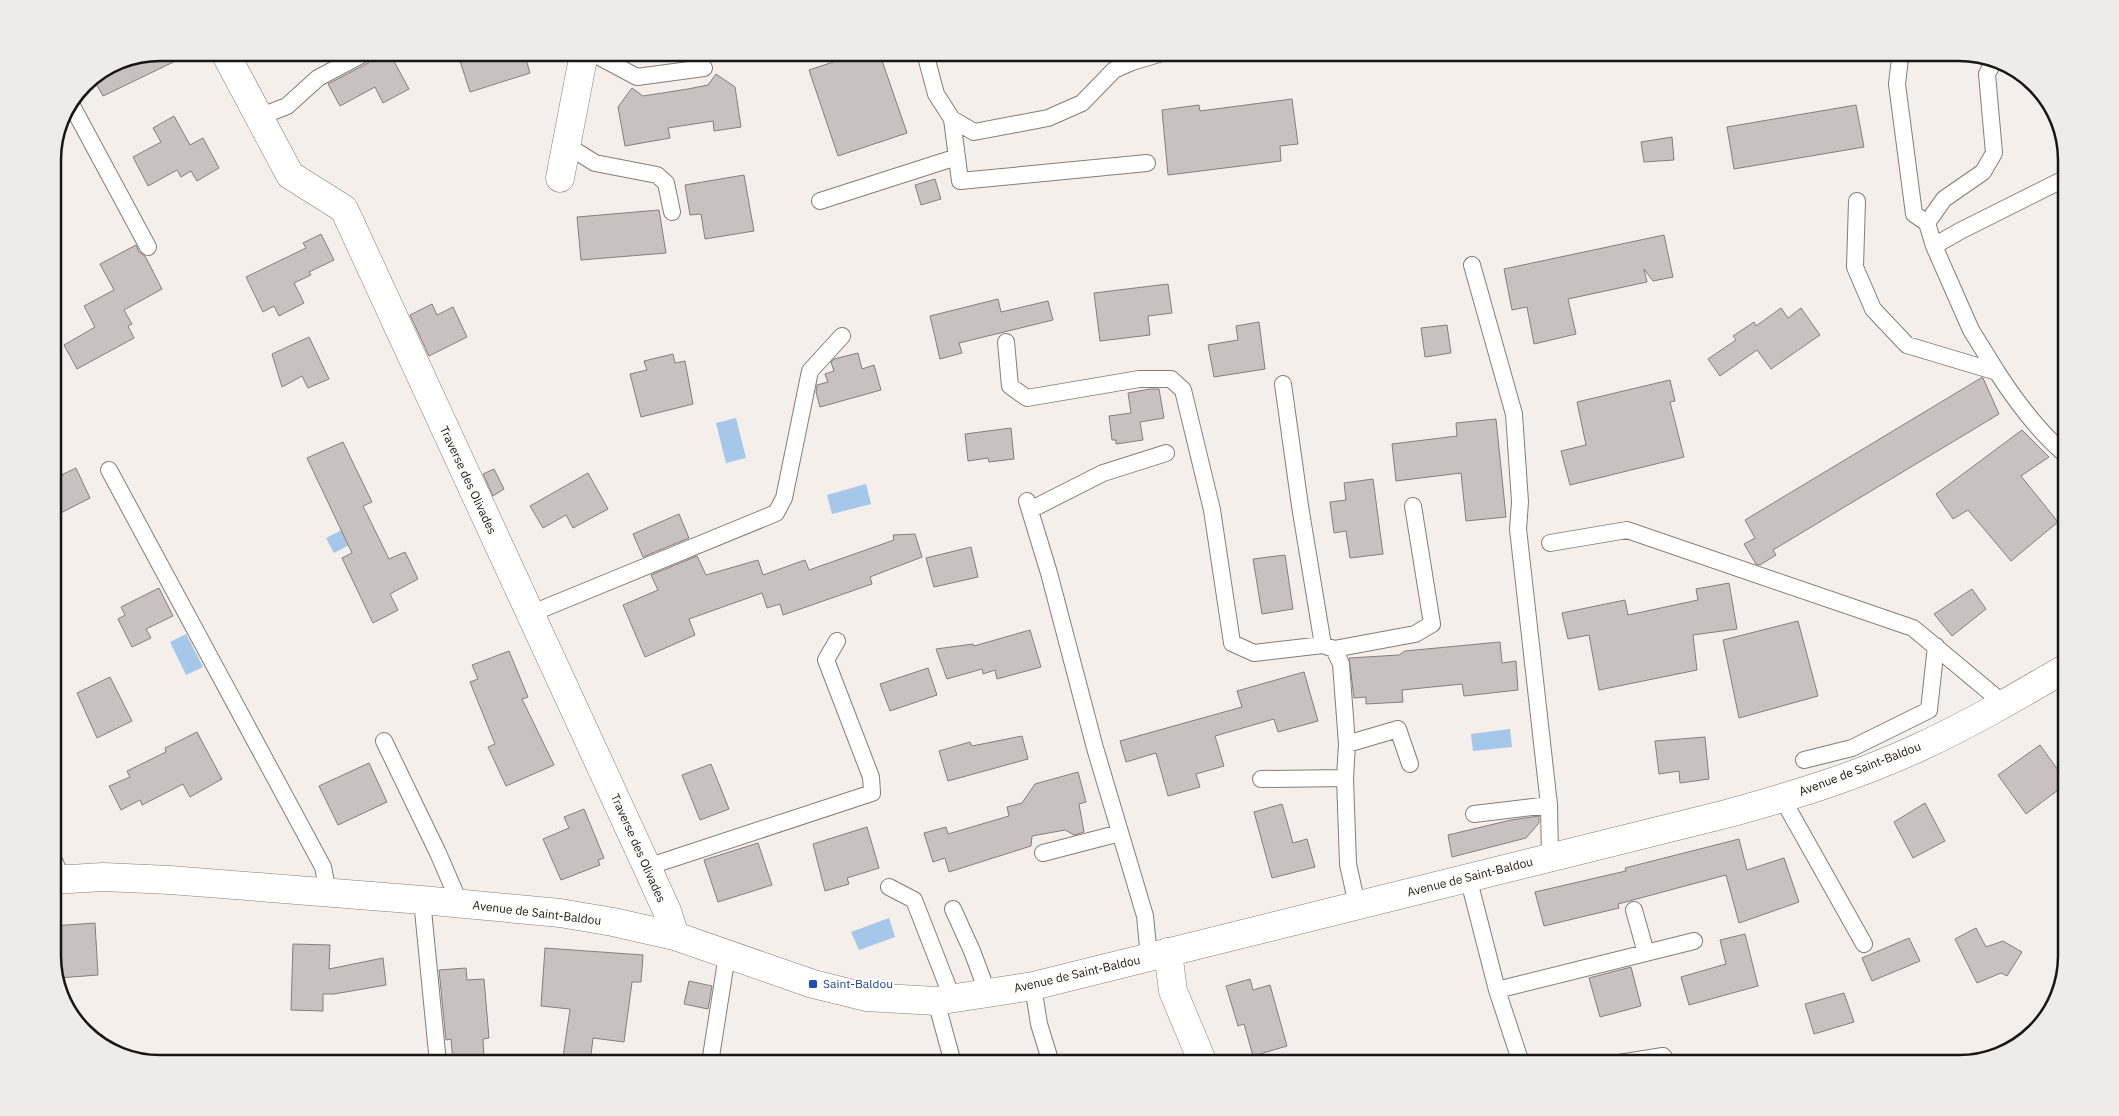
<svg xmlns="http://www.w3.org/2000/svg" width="2119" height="1116" font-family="'IBM Plex Sans',sans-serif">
<rect width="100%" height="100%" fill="#f5efeb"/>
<!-- water -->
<path fill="#a5c7ea" d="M 253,53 L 294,53 L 293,58 L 287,60 L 286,62 L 252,56 Z
M 736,418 L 746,458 L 726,463 L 716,423 Z
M 866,484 L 871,504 L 832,514 L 827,495 Z
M 359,521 L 367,536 L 334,553 L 326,538 Z
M 186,634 L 203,667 L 186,675 L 170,642 Z
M 1510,729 L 1512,747 L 1473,751 L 1471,734 Z
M 889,918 L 895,937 L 859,950 L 851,932 Z"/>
<!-- building -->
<path fill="#c9c1c0" stroke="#857e7d" d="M 161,52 L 187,52 L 188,55 L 103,96 L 93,78 L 120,61 Z
M 381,52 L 389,52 L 409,89 L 383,103 L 375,87 L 340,106 L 328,84 L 368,63 L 372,58 Z
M 477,52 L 524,52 L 530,73 L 470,92 L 459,58 Z
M 834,52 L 879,52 L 907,133 L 838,156 L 809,70 L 836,61 Z
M 716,74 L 735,87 L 741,127 L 714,131 L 713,121 L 668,128 L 670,138 L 625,146 L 618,107 L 632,88 L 643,96 L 688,89 L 708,85 Z
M 1292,99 L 1298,144 L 1280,146 L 1281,161 L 1168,175 L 1162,110 L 1199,105 L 1200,111 Z
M 1856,105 L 1864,147 L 1734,169 L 1727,127 Z
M 174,116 L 190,145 L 203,138 L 219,168 L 197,181 L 191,171 L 181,177 L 177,170 L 148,186 L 133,157 L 161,142 L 153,128 Z
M 1672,137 L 1674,160 L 1644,162 L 1641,142 Z
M 744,175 L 754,231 L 705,239 L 701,214 L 690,215 L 685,185 Z
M 935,179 L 941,199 L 921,205 L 915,185 Z
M 659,210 L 666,253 L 581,260 L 577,217 Z
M 321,234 L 334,260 L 309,272 L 311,275 L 294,283 L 304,303 L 279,316 L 274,306 L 263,312 L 246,277 L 306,248 L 303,243 Z
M 1664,235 L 1673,277 L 1653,281 L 1644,269 L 1647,282 L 1568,299 L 1576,334 L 1534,344 L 1527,307 L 1512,310 L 1504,269 Z
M 136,245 L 139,252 L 145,256 L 162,289 L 124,310 L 132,324 L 128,326 L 134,338 L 77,369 L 64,345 L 95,327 L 84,306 L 114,290 L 100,264 Z
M 1168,284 L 1172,313 L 1148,316 L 1150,335 L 1100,341 L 1094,293 Z
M 998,299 L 1001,312 L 1048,301 L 1053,320 L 959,343 L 962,353 L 940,359 L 930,316 Z
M 432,304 L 437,315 L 453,307 L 467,337 L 429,356 L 410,315 Z
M 1781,308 L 1788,318 L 1801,308 L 1820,335 L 1771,369 L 1757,350 L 1720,376 L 1708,359 L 1736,340 L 1733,336 L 1754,322 L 1756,326 Z
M 1259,322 L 1265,369 L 1214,377 L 1208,345 L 1238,340 L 1236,326 Z
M 1447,325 L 1451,353 L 1425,357 L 1421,328 Z
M 309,337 L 329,379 L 308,388 L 302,376 L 282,387 L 272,354 Z
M 858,353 L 862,369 L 874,365 L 881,390 L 820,407 L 816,392 L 817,385 L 828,382 L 825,374 L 834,371 L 831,362 L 834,359 Z
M 673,354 L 675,363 L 685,361 L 693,404 L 641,417 L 630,374 L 647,370 L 644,361 Z
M 1981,378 L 1983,378 L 1999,414 L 1773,550 L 1776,555 L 1760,565 L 1756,564 L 1744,544 L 1755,538 L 1745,520 Z
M 1670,380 L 1675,401 L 1670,402 L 1684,457 L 1570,485 L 1561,451 L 1586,445 L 1577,402 Z
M 1150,389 L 1159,389 L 1164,418 L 1140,422 L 1143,440 L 1116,444 L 1116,440 L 1112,440 L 1109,416 L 1131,413 L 1128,393 Z
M 1496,419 L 1506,517 L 1466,521 L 1461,473 L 1396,481 L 1392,444 L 1457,436 L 1456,423 Z
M 1011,428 L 1014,459 L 989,462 L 988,458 L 968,461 L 965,434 Z
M 2022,430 L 2049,457 L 2021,476 L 2058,522 L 2011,561 L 1968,510 L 1953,519 L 1936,494 Z
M 343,442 L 372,502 L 363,506 L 389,559 L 405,552 L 418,579 L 390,594 L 398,610 L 373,623 L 342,558 L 352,553 L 307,458 Z
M 76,468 L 90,498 L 53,517 L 53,479 Z
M 494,469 L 504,489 L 493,496 L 483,474 Z
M 588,473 L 608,509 L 573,528 L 566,515 L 543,528 L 530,506 Z
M 1373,479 L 1383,554 L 1350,558 L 1346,531 L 1334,533 L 1330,502 L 1346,500 L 1344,483 Z
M 679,514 L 689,538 L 643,557 L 633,534 Z
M 915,534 L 922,557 L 870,577 L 872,584 L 783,615 L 780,604 L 767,608 L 762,593 L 689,619 L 695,635 L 645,657 L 623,605 L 658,590 L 651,575 L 697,556 L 706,575 L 758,560 L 763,575 L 805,560 L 809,570 L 894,540 L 893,535 Z
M 971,547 L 978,577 L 934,587 L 926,558 Z
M 1285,555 L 1293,609 L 1262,614 L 1253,559 Z
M 1729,583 L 1737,629 L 1693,635 L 1697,670 L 1599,690 L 1589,635 L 1568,639 L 1562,613 L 1625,600 L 1628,615 L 1698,600 L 1696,589 Z
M 159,588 L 173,616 L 146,629 L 151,638 L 132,647 L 118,619 L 125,615 L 121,607 Z
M 1972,589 L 1986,609 L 1952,636 L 1934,614 Z
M 1798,621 L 1818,696 L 1739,718 L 1723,640 Z
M 1030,630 L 1041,667 L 997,679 L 995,670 L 983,674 L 982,669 L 947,679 L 936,649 L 973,644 L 974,646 Z
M 1500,642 L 1502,663 L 1516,661 L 1518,690 L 1464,696 L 1462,684 L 1402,690 L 1403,702 L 1366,704 L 1366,697 L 1354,698 L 1349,658 L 1399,655 L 1405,651 Z
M 509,651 L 528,697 L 522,699 L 554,765 L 506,786 L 488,747 L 495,744 L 470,682 L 478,679 L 472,665 Z
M 928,668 L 937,695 L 890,711 L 880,684 Z
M 1304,672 L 1318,721 L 1278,732 L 1274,719 L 1215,736 L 1224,766 L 1196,774 L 1200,787 L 1168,796 L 1156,753 L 1126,762 L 1120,741 L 1242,707 L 1237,691 Z
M 110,677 L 132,721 L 97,738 L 77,693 Z
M 197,732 L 222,779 L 190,797 L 183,784 L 142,805 L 140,800 L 121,810 L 109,786 L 130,777 L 127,771 L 166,752 L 165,748 Z
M 1022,736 L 1028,759 L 948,781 L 939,751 L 970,742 L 972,746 Z
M 1705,737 L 1709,779 L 1680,783 L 1679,771 L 1659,774 L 1655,741 Z
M 2040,745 L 2066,781 L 2066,784 L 2026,814 L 1998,775 Z
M 369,763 L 387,802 L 338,825 L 319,786 Z
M 711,764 L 729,809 L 700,820 L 682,775 Z
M 1078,772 L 1086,802 L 1079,804 L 1084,832 L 1074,835 L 1065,830 L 1032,836 L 1031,846 L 949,872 L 945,858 L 933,862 L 924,833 L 946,827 L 948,834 L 1009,816 L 1007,807 L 1022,803 L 1035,784 Z
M 1925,803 L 1945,841 L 1913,858 L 1894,822 Z
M 1282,804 L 1293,843 L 1307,839 L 1315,867 L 1272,878 L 1254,812 Z
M 584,809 L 604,858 L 598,860 L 600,865 L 561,880 L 543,839 L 569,828 L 564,817 Z
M 1539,816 L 1539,823 L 1526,838 L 1452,857 L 1448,835 L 1511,820 Z
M 867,827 L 879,868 L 847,878 L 849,884 L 825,891 L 813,844 Z
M 1739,839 L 1747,870 L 1784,858 L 1799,902 L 1739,923 L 1726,875 L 1618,904 L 1619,908 L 1544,926 L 1535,892 L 1626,871 L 1625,868 Z
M 758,843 L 772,885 L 718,902 L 704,860 Z
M 95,923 L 98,975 L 58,978 L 53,963 L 53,926 Z
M 1976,928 L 1986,947 L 2003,941 L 2022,952 L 2007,976 L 2001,973 L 1977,983 L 1955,939 Z
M 1745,934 L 1758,986 L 1689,1005 L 1681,977 L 1726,964 L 1720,940 Z
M 1909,938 L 1920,961 L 1872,981 L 1862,958 Z
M 293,944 L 330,945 L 329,969 L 383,958 L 386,985 L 334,994 L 323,994 L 323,1011 L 291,1010 Z
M 545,948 L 643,955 L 641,982 L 632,982 L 624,1042 L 593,1038 L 590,1064 L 562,1064 L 570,1009 L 541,1006 Z
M 1631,967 L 1641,1006 L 1600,1017 L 1589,978 Z
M 466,968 L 467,980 L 484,979 L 489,1038 L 483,1039 L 484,1058 L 453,1061 L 451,1039 L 446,1040 L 439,970 Z
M 1250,979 L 1253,990 L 1270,985 L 1287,1046 L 1253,1056 L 1244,1024 L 1238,1026 L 1226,986 Z
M 689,981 L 712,986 L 708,1009 L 684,1004 Z
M 1844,993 L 1854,1022 L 1814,1034 L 1805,1004 Z"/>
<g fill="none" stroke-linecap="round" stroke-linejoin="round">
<!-- service casing -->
<g stroke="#837e7a" stroke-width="18">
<path id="service" d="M 592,53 L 637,77 L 704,68
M 925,53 L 936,94 L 952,119 L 974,132 L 1048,118 L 1082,103 L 1114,70 L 1132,62 L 1162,53
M 1906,53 L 1900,58 L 1897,84 L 1914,214 L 1927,223
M 71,104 L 148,247
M 259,117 L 287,106 L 318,78 L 363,54
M 952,119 L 960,181 L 1147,163
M 566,145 L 595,163 L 657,175 L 666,183 L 672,212
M 820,201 L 957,157
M 1857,201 L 1855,267 L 1873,309 L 1907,345 L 1997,372 C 2017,403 2039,432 2066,455
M 1934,246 L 1927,223 L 1944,199 L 1983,172 L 1994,153 L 1987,74 L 1994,61
M 1472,265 L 1514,414 L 1520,502 L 1518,529 L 1549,805 L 1550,857
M 1006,342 L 1010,386 L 1027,398 L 1139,379 L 1171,379 L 1183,390 L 1212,510 L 1232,643 L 1254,653 L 1323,645 L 1334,649 L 1415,634 L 1432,624 L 1413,506
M 1997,372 L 1971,330 L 1934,246 L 1960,231 L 2066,178
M 1283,384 L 1300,506 L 1323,645
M 109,470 L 323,867 L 328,892
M 1027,501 L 1049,573 L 1095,748 L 1145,916 L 1149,957
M 1030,510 L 1103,473 L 1166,453
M 1550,543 L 1627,530 L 1913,628 L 2004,704
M 530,614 L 776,513 L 784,498 L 810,371 L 842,336
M 1334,649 L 1341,664 L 1347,744 L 1345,778 L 1348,864 L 1357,905
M 384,741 L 438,853 L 460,904
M 1347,744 L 1398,729 L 1410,764
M 1804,760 L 1852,748 L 1929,710 L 1936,646
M 1261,779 L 1345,778
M 1782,798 L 1864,944
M 1474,814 L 1549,805
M 1043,853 L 1120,833
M 53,858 L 62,879
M 647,867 L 872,793 L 871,777 L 826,660 L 837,641
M 1468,877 L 1497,990 L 1521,1063
M 889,887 L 914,900 L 953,1000
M 422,900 L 438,1063
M 953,909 L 972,951 L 988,994
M 1634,910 L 1646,953
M 1033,986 L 1039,1024 L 1051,1063
M 1497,990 L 1694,941
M 936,1001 L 953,1063
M 600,1063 L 601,1063
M 710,1063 L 727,955
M 1619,1063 L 1663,1056 L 1668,1063"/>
</g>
<!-- minor casing -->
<g stroke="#837e7a" stroke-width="29">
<path id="minor" d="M 225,53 L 290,175 L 344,209 L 647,867 L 667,911 L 675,936
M 560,178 L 584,53
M 1168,952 L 1173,991 L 1203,1063"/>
</g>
<!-- tertiary casing -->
<g stroke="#837e7a" stroke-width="29">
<path id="tertiary" d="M 53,880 L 103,877 L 170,880 L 422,900 L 560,913 L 613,922 L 675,936 L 813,984 L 866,997 L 936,1001 L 1033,986 L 1726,814 C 1792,796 1858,776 1920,747 C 1970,724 2018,696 2066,668"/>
</g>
<!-- service -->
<use href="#service" stroke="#fff" stroke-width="16"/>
<!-- minor -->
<use href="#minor" stroke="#fff" stroke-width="28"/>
<!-- tertiary -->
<use href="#tertiary" stroke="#fff" stroke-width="28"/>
</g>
<!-- markers -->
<rect fill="#1a4fb4" stroke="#fffefd" stroke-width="2" x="808" y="979" width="10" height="10" rx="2.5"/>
<g text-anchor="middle" stroke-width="4" stroke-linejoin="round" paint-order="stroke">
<!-- street labels -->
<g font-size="12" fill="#191716" stroke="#fffefd">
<text transform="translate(468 480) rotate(65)" y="4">Traverse des Olivades</text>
<text transform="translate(1860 769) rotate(-21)" y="4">Avenue de Saint-Baldou</text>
<text transform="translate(638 848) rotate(66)" y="4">Traverse des Olivades</text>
<text transform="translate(1470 877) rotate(-14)" y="4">Avenue de Saint-Baldou</text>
<text transform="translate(537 913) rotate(7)" y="4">Avenue de Saint-Baldou</text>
<text transform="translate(1077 974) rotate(-13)" y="4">Avenue de Saint-Baldou</text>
</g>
<!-- transit labels -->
<g font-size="12" fill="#164399" stroke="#fffefd" text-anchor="start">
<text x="823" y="988">Saint-Baldou</text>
</g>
</g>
<!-- crop -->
<path d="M0 0H2119V1116H0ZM160 61H1959A99 99 0 0 1 2058 160V956A99 99 0 0 1 1959 1055H160A99 99 0 0 1 61 956V160A99 99 0 0 1 160 61Z" fill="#edeceb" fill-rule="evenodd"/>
<path fill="none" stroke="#191716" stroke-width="2.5" d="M160 61H1959A99 99 0 0 1 2058 160V956A99 99 0 0 1 1959 1055H160A99 99 0 0 1 61 956V160A99 99 0 0 1 160 61Z"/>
</svg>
